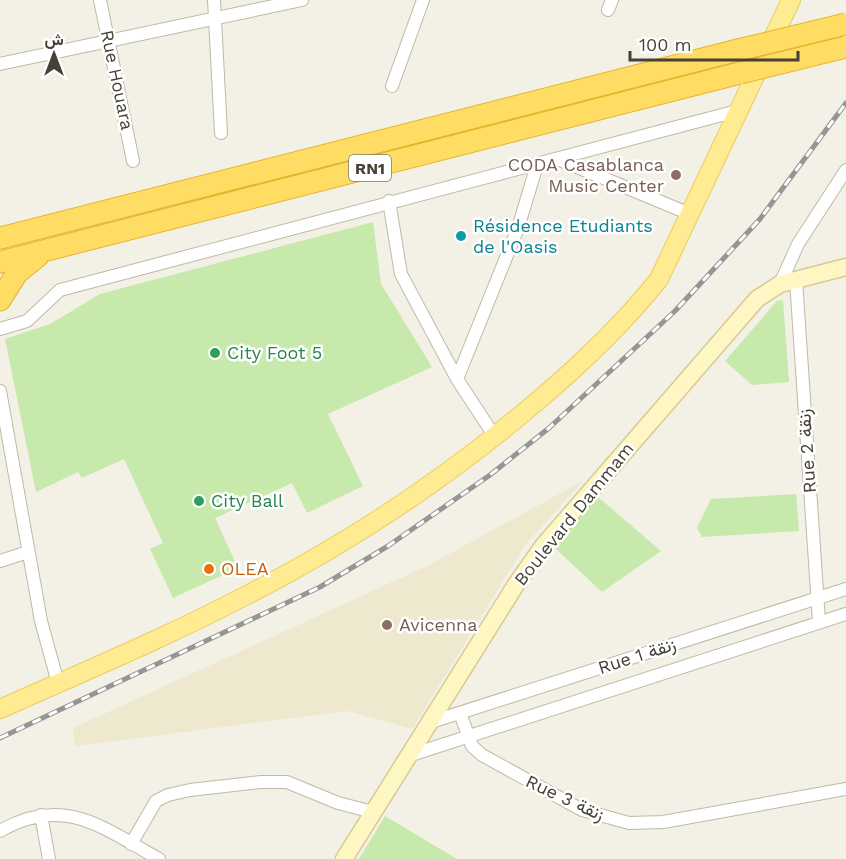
<svg xmlns="http://www.w3.org/2000/svg" width="846" height="859" font-family="'Work Sans',Vazirmatn,sans-serif">
<rect width="100%" height="100%" fill="#f3f0e5"/>
<!-- education -->
<path fill="#ede8ce" d="M 583,481 L 526,544 L 412,729 L 348,711 L 75,746 L 73,728 L 427,566 Z"/>
<!-- green -->
<path fill="#c7e9ab" d="M 373,222 L 381,284 L 432,367 L 328,414 L 363,486 L 307,513 L 292,483 L 215,518 L 238,568 L 173,598 L 150,549 L 163,543 L 124,459 L 82,478 L 78,472 L 36,492 L 5,339 L 50,324 L 100,294 Z
M 783,300 L 789,382 L 752,385 L 725,361 L 777,301 Z
M 796,494 L 799,531 L 702,537 L 697,528 L 711,499 Z
M 598,497 L 661,551 L 602,592 L 553,546 Z
M 385,816 L 457,859 L 359,859 Z"/>
<g fill="none" stroke-linecap="round" stroke-linejoin="round">
<!-- street casing -->
<g stroke="#bfb9a7" stroke-width="14">
<path id="street" d="M 100,0 L 133,161
M 214,0 L 221,133
M 608,10 L 612,0
M 0,64 L 302,0
M 392,86 L 423,0
M 560,160 L 690,214
M 389,201 L 401,274 L 457,379 L 495,437
M 796,280 L 819,622
M 780,284 L 798,244 L 846,170
M 0,329 L 27,321 L 60,290 L 737,111
M 457,379 L 518,228 L 537,165
M 0,391 L 41,621 L 58,683
M 0,561 L 28,552
M 460,713 L 472,746 L 482,755 L 582,810 L 629,823 L 663,822 L 846,789
M 428,723 L 846,589
M 408,756 L 846,614
M 41,815 L 49,859
M 0,831 C 64,794 103,828 159,859
M 131,844 L 156,801 L 168,795 L 190,790 L 261,782 L 287,782 L 338,803 L 373,812"/>
</g>
<!-- secondary casing -->
<g stroke="#d6cb92" stroke-width="19">
<path id="secondary" d="M 344,859 L 517,583 L 543,546 L 757,299 L 780,284 L 846,267"/>
</g>
<!-- primary casing -->
<g stroke="#e8ce5e" stroke-width="20">
<path id="primary" d="M 0,709 C 83,672 167,637 247,595 C 349,543 447,478 534,404 C 579,366 622,326 659,279 L 791,0"/>
</g>
<!-- highway casing -->
<g stroke="#e4b52e" stroke-width="23">
<path id="highway" d="M 0,238 L 738,50
M 0,262 L 740,73
M 0,300 L 17,273 L 38,256"/>
</g>
<!-- street -->
<use href="#street" stroke="#fff" stroke-width="12"/>
<!-- secondary -->
<use href="#secondary" stroke="#fff7c3" stroke-width="16"/>
<!-- primary -->
<use href="#primary" stroke="#ffec92" stroke-width="18"/>
<!-- highway -->
<use href="#highway" stroke="#ffdd64" stroke-width="21"/>
<!-- rail casing -->
<g stroke="#959595" stroke-width="5">
<path id="rail" d="M 0,738 L 320,587 L 388,546 L 490,475 L 549,428 L 675,311 L 760,219 L 846,103"/>
</g>
<!-- rail -->
<use href="#rail" stroke="#fff" stroke-width="3" stroke-dasharray="9" stroke-linecap="butt"/>
<!-- highway-bridge casing -->
<g stroke="#e4b52e" stroke-width="23" stroke-linecap="butt">
<path id="highway-bridge" d="M 738,50 L 846,24
M 740,73 L 846,47"/>
</g>
<!-- highway-bridge -->
<use href="#highway-bridge" stroke="#ffdd64" stroke-width="21"/>
</g>
<!-- markers -->
<g fill="#8d6e63" stroke="#fff" stroke-width="2">
<circle cx="676" cy="175" r="6"/>
<circle cx="387" cy="625" r="6"/>
</g>
<circle fill="#0f9aa8" stroke="#fff" stroke-width="2" cx="461" cy="236" r="6"/>
<g fill="#2e9e5b" stroke="#fff" stroke-width="2">
<circle cx="215" cy="353" r="6"/>
<circle cx="199" cy="501" r="6"/>
</g>
<circle fill="#e8710a" stroke="#fff" stroke-width="2" cx="209" cy="569" r="6"/>
<g text-anchor="middle" stroke-width="5" stroke-linejoin="round" paint-order="stroke">
<!-- shield labels -->
<rect fill="#fff" stroke="#7e7a71" stroke-width="1.5" x="349" y="155" width="42" height="26" rx="4.5"/>
<g font-size="16" font-weight="bold" fill="#464134">
<text x="370" y="174">RN1</text>
</g>
<!-- street labels -->
<g font-size="18" fill="#464134" stroke="#fff">
<text transform="translate(117 80) rotate(78)" y="6">Rue Houara</text>
<text transform="translate(807 451) rotate(-94)" y="6">Rue 2 زنقة</text>
<text transform="translate(574 514) rotate(-51)" y="6">Boulevard Dammam</text>
<text transform="translate(637 656) rotate(-18)" y="6">Rue 1 زنقة</text>
<text transform="translate(565 798) rotate(25)" y="6">Rue 3 زنقة</text>
</g>
<!-- education labels -->
<g font-size="18" fill="#785e54" stroke="#fff" text-anchor="end">
<text x="664" y="171">CODA Casablanca<tspan x="664" dy="21">Music Center</tspan></text>
<text x="399" y="631" text-anchor="start">Avicenna</text>
</g>
<!-- culture labels -->
<g font-size="18" fill="#0d838f" stroke="#fff" text-anchor="start">
<text x="473" y="232">Résidence Etudiants<tspan x="473" dy="21">de l'Oasis</tspan></text>
</g>
<!-- leisure labels -->
<g font-size="18" fill="#27864d" stroke="#fff" text-anchor="start">
<text x="227" y="359">City Foot 5</text>
<text x="211" y="507">City Ball</text>
</g>
<!-- food labels -->
<g font-size="18" fill="#c56008" stroke="#fff" text-anchor="start">
<text x="221" y="575">OLEA</text>
</g>
</g>
<!-- north arrow -->
<g transform="translate(54 54)" stroke="#ffffff" stroke-width="4.5" paint-order="stroke">
<path d="M0-4.5L10 22L0 15L-10 22Z" fill="#464134"/>
<text y="-9" font-size="16" font-weight="bold" text-anchor="middle" fill="#464134">ش</text>
</g>
<!-- scale -->
<path d="M630 51v9h168v-9" fill="none" stroke="#464134" stroke-width="3"/>
<text x="639" y="51" font-size="18" fill="#464134" stroke="#ffffff" stroke-width="4.5" paint-order="stroke">100 m</text>
</svg>
